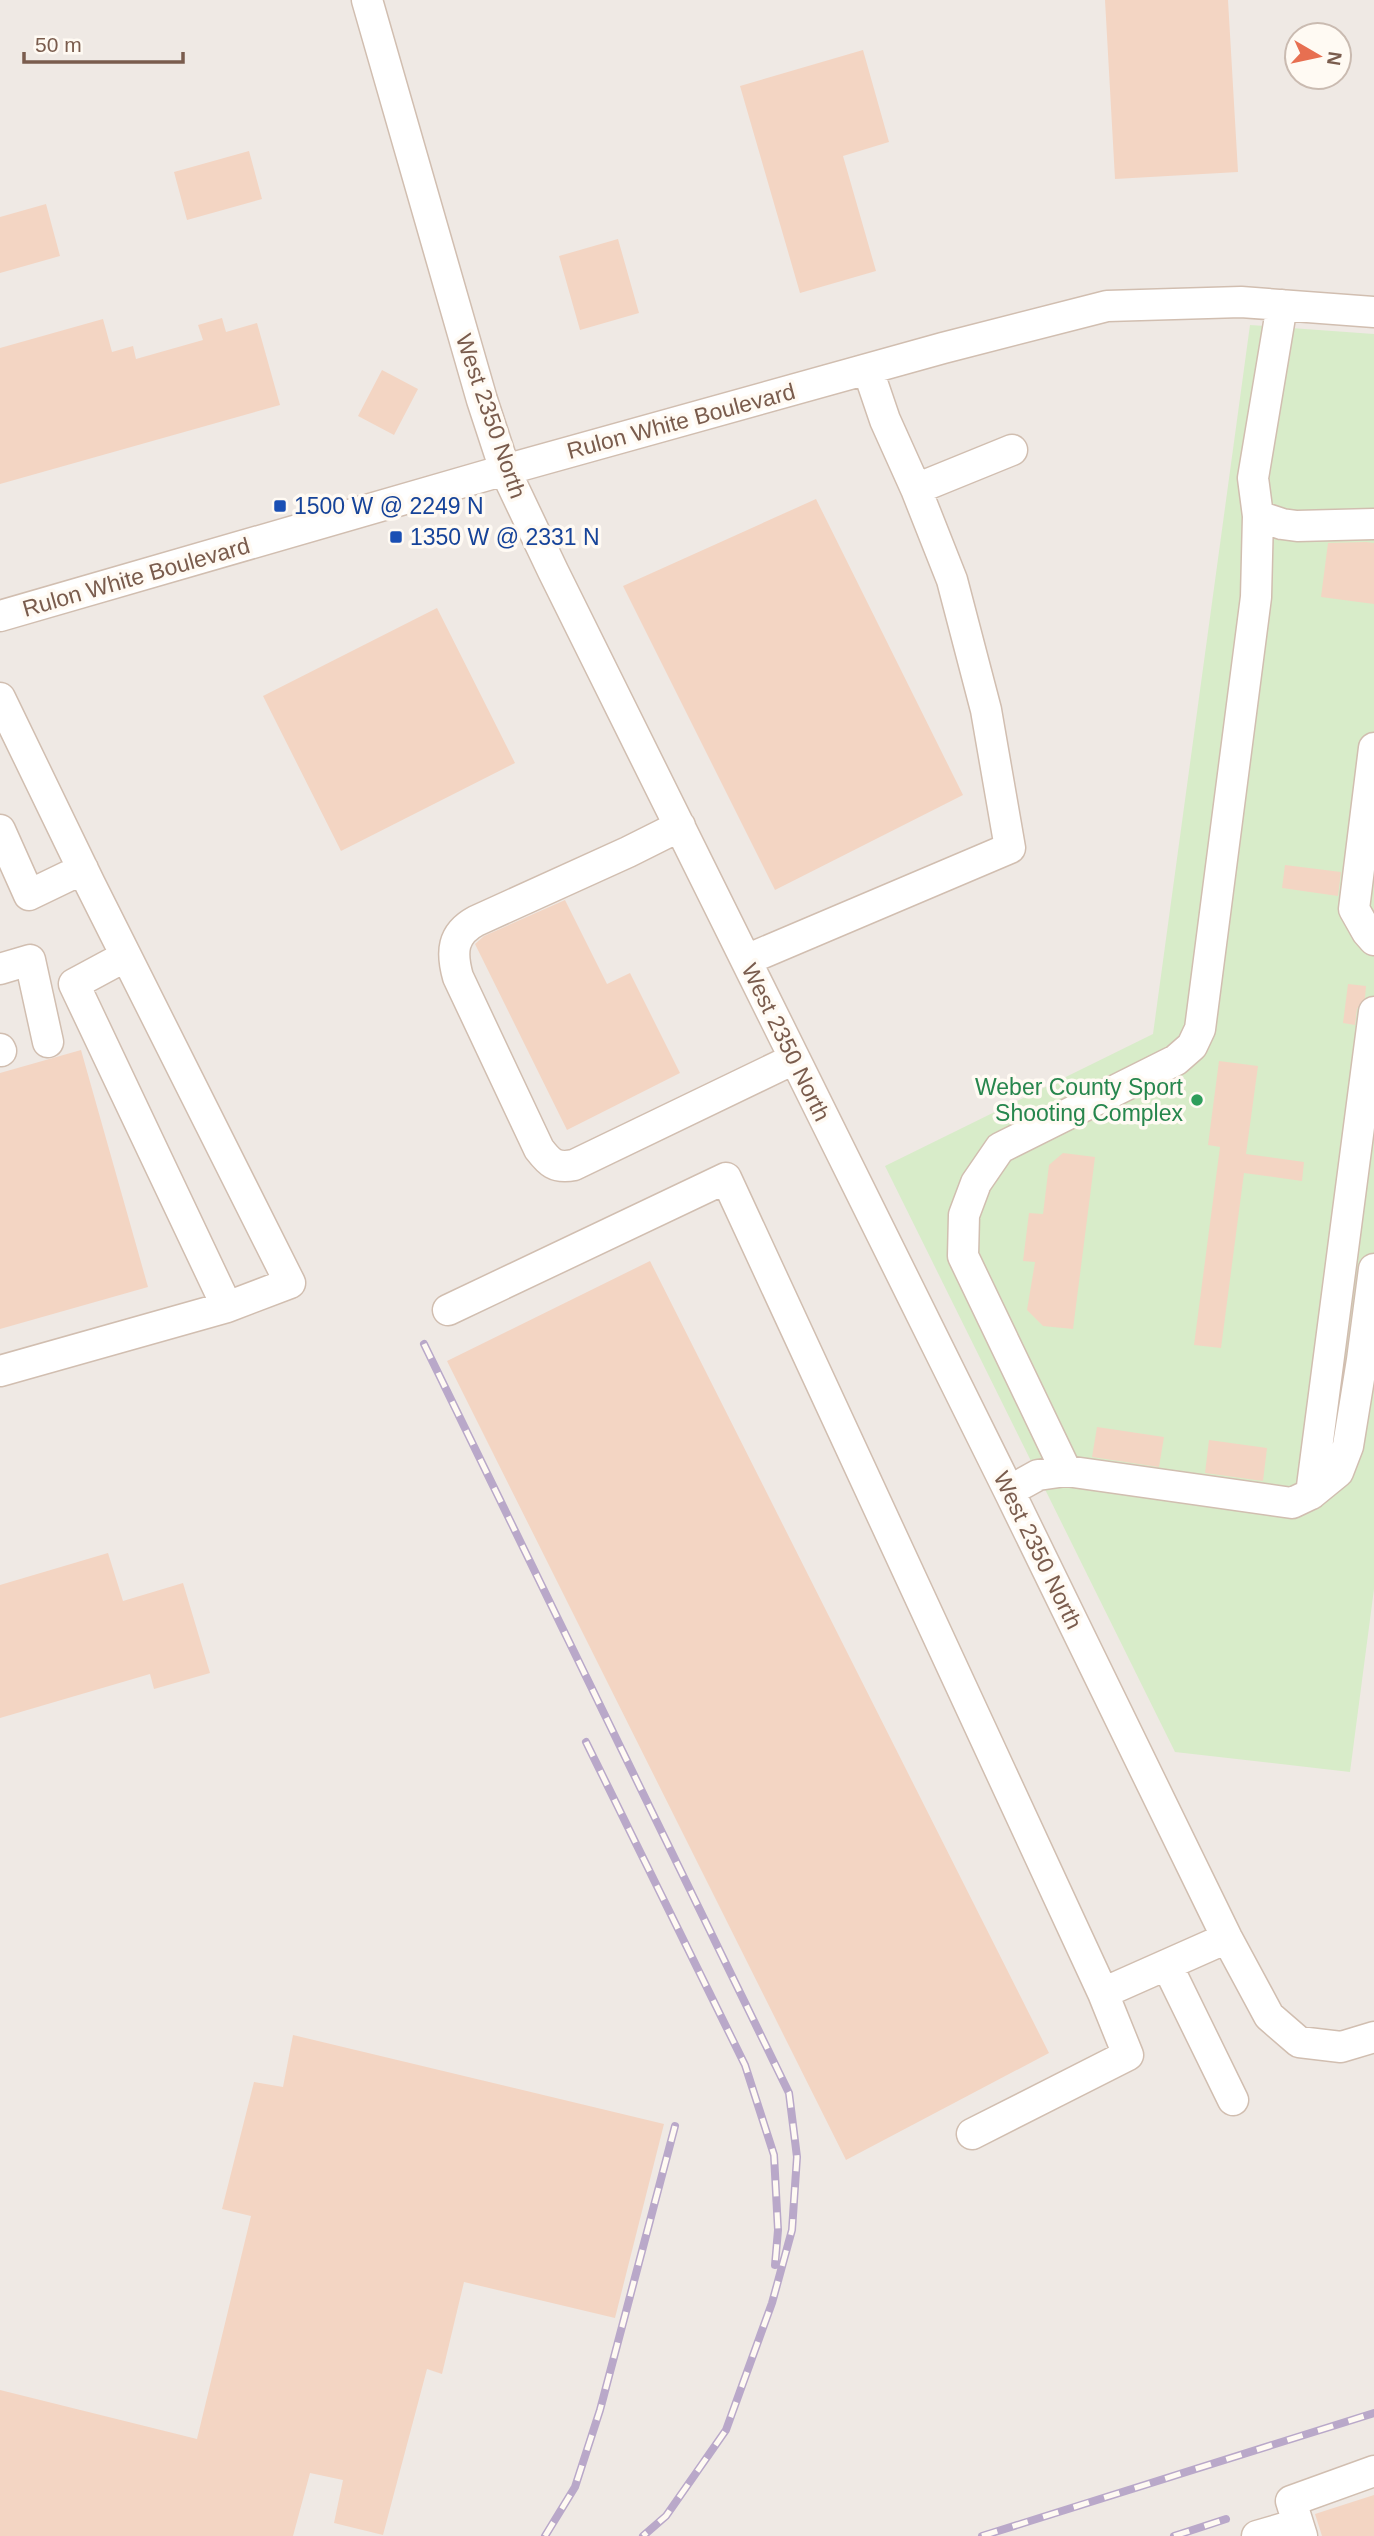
<svg xmlns="http://www.w3.org/2000/svg" width="1374" height="2536" font-family="Arial,sans-serif">
<rect width="100%" height="100%" fill="#fdf6ec"/>
<!-- industrial -->
<path fill="#efe9e4" fill-rule="evenodd" d="M 0,0 L 1374,0 L 1374,2536 L 0,2536 ZM 1297,35 L 1339,35 L 1339,77 L 1297,77 Z"/>
<!-- green -->
<path fill="#d8ecc9" d="M 1250,325 L 1374,334 L 1374,1589 L 1350,1772 L 1175,1752 L 885,1166 L 1153,1034 Z"/>
<!-- building -->
<path fill="#f3d5c3" d="M 1105,0 L 1228,0 L 1238,172 L 1115,179 Z
M 863,50 L 889,142 L 843,156 L 876,271 L 800,293 L 740,86 Z
M 249,151 L 262,199 L 187,220 L 174,172 Z
M 46,204 L 60,256 L 0,273 L 0,217 Z
M 618,239 L 639,313 L 580,330 L 559,256 Z
M 222,318 L 226,332 L 257,323 L 280,405 L 0,484 L 0,348 L 103,319 L 112,352 L 133,346 L 136,359 L 203,340 L 198,325 Z
M 382,370 L 418,389 L 394,435 L 358,416 Z
M 816,499 L 963,795 L 775,890 L 623,586 Z
M 1366,542 L 1374,543 L 1374,604 L 1321,597 L 1328,543 Z
M 437,608 L 515,763 L 341,851 L 263,696 Z
M 1285,865 L 1341,872 L 1338,896 L 1282,888 Z
M 565,900 L 607,984 L 630,973 L 680,1073 L 567,1130 L 475,944 L 484,936 Z
M 1348,984 L 1366,986 L 1365,998 L 1357,1009 L 1355,1025 L 1343,1023 Z
M 81,1050 L 148,1287 L 0,1329 L 0,1073 Z
M 1219,1061 L 1258,1066 L 1246,1154 L 1304,1162 L 1302,1181 L 1244,1173 L 1221,1348 L 1194,1345 L 1220,1147 L 1208,1145 Z
M 1063,1153 L 1095,1157 L 1073,1329 L 1043,1326 L 1027,1310 L 1035,1262 L 1023,1261 L 1029,1213 L 1043,1214 L 1049,1165 Z
M 650,1261 L 1049,2053 L 846,2160 L 447,1361 Z
M 1097,1427 L 1164,1437 L 1159,1467 L 1092,1457 Z
M 1209,1440 L 1267,1448 L 1263,1481 L 1205,1473 Z
M 108,1553 L 123,1601 L 183,1583 L 210,1673 L 154,1689 L 150,1674 L 0,1718 L 0,1585 Z
M 293,2035 L 664,2124 L 615,2318 L 464,2282 L 442,2374 L 427,2369 L 383,2535 L 334,2523 L 343,2480 L 310,2473 L 293,2536 L 0,2536 L 0,2390 L 197,2439 L 251,2216 L 222,2209 L 254,2082 L 283,2087 Z
M 1374,2495 L 1374,2536 L 1322,2536 L 1315,2514 Z"/>
<g fill="none" stroke-linecap="round" stroke-linejoin="round">
<!-- minor casing -->
<g stroke="#d1beb0" stroke-width="33">
<path id="minor" d="M 367,0 L 482,400 L 505,470 L 553,571 L 1009,1491 L 1227,1938 L 1269,2016 L 1299,2042 L 1341,2047 L 1374,2037
M 1282,305 L 1253,478 L 1258,516 L 1282,524 L 1297,526 L 1374,524
M 916,489 L 1012,450
M 0,616 L 505,470 L 943,348 L 1107,306 L 1241,302 L 1374,312
M 0,698 L 90,884 L 290,1283 L 227,1307 L 74,984 L 126,956
M 1374,748 L 1354,909 L 1367,932 L 1374,940
M 680,826 L 628,852 L 476,921 C 452,934 451,952 458,977 L 539,1149 C 549,1162 555,1169 574,1165 L 794,1059
M 0,830 L 29,895 L 83,869
M 746,960 L 1010,848 L 986,710 L 952,580 L 916,489 L 885,420 L 868,370
M 0,969 L 30,960 L 48,1042
M 0,1049 L 1,1051
M 448,1310 L 726,1178 L 1103,1993 L 1227,1938
M 0,1371 L 227,1307
M 1066,1471 L 963,1256 L 964,1215 L 976,1183 L 1000,1148 L 1176,1060 L 1192,1046 L 1200,1029 L 1256,597 L 1258,516
M 1009,1491 L 1038,1475 L 1066,1471 L 1292,1503 L 1311,1494 L 1374,1012
M 1311,1494 L 1338,1472 L 1348,1446 L 1362,1360 L 1374,1269
M 1167,1965 L 1233,2100
M 972,2134 L 1128,2055 L 1103,1993
M 1257,2536 L 1298,2524
M 1302,2536 L 1291,2501 L 1374,2471"/>
</g>
<!-- minor -->
<use href="#minor" stroke="#fff" stroke-width="30"/>
<!-- rail casing -->
<g stroke="#b9a8c9" stroke-width="8">
<path id="rail" d="M 424,1344 L 789,2093 L 797,2157 L 792,2230 L 772,2303 L 726,2430 L 666,2516 L 643,2536
M 586,1742 L 745,2065 L 774,2155 L 778,2230 L 775,2265
M 545,2536 L 575,2487 L 600,2410 L 675,2126
M 982,2536 L 1374,2413
M 1174,2536 L 1226,2519"/>
</g>
<!-- rail -->
<use href="#rail" stroke="#fffaf3" stroke-width="5" stroke-dasharray="16" stroke-linecap="butt"/>
</g>
<!-- markers -->
<g fill="#1a4fb4" stroke="#fffaf3" stroke-width="2.5">
<rect x="273" y="499" width="14" height="14" rx="3.5"/>
<rect x="389" y="530" width="14" height="14" rx="3.5"/>
</g>
<circle fill="#2e9e5b" stroke="#fffaf3" stroke-width="2.5" cx="1197" cy="1100" r="7"/>
<g text-anchor="middle" stroke-width="7" stroke-linejoin="round" paint-order="stroke">
<!-- street labels -->
<g font-size="23" fill="#7a5c4d" stroke="#fffaf3">
<text transform="translate(491 416) rotate(71)" y="8">West 2350 North</text>
<text transform="translate(681 421) rotate(-15)" y="8">Rulon White Boulevard</text>
<text transform="translate(136 577) rotate(-16)" y="8">Rulon White Boulevard</text>
<text transform="translate(786 1042) rotate(64)" y="8">West 2350 North</text>
<text transform="translate(1038 1550) rotate(64)" y="8">West 2350 North</text>
</g>
<!-- transit labels -->
<g font-size="23" fill="#164399" stroke="#fffaf3" text-anchor="start">
<text x="294" y="514">1500 W @ 2249 N</text>
<text x="410" y="545">1350 W @ 2331 N</text>
</g>
<!-- leisure labels -->
<g font-size="23" fill="#27864d" stroke="#fffaf3" text-anchor="end">
<text x="1183" y="1095">Weber County Sport<tspan x="1183" dy="26">Shooting Complex</tspan></text>
</g>
</g>
<!-- north arrow -->
<g transform="translate(1318 56) rotate(99)"><circle r="33" fill="#fffaf3" stroke="#cabbb1" stroke-width="2"/>
<path d="M0-5L12 26L0 18L-12 26Z" fill="#e76f51"/>
<text y="-10" font-size="19" font-weight="bold" text-anchor="middle" fill="#7a5c4d">N</text>
</g>
<!-- scale -->
<path d="M24 52v10h159v-10" fill="none" stroke="#7a5c4d" stroke-width="3.5"/>
<text x="35" y="52" font-size="21" fill="#7a5c4d" stroke="#fffaf3" stroke-width="5" paint-order="stroke">50 m</text>
</svg>
